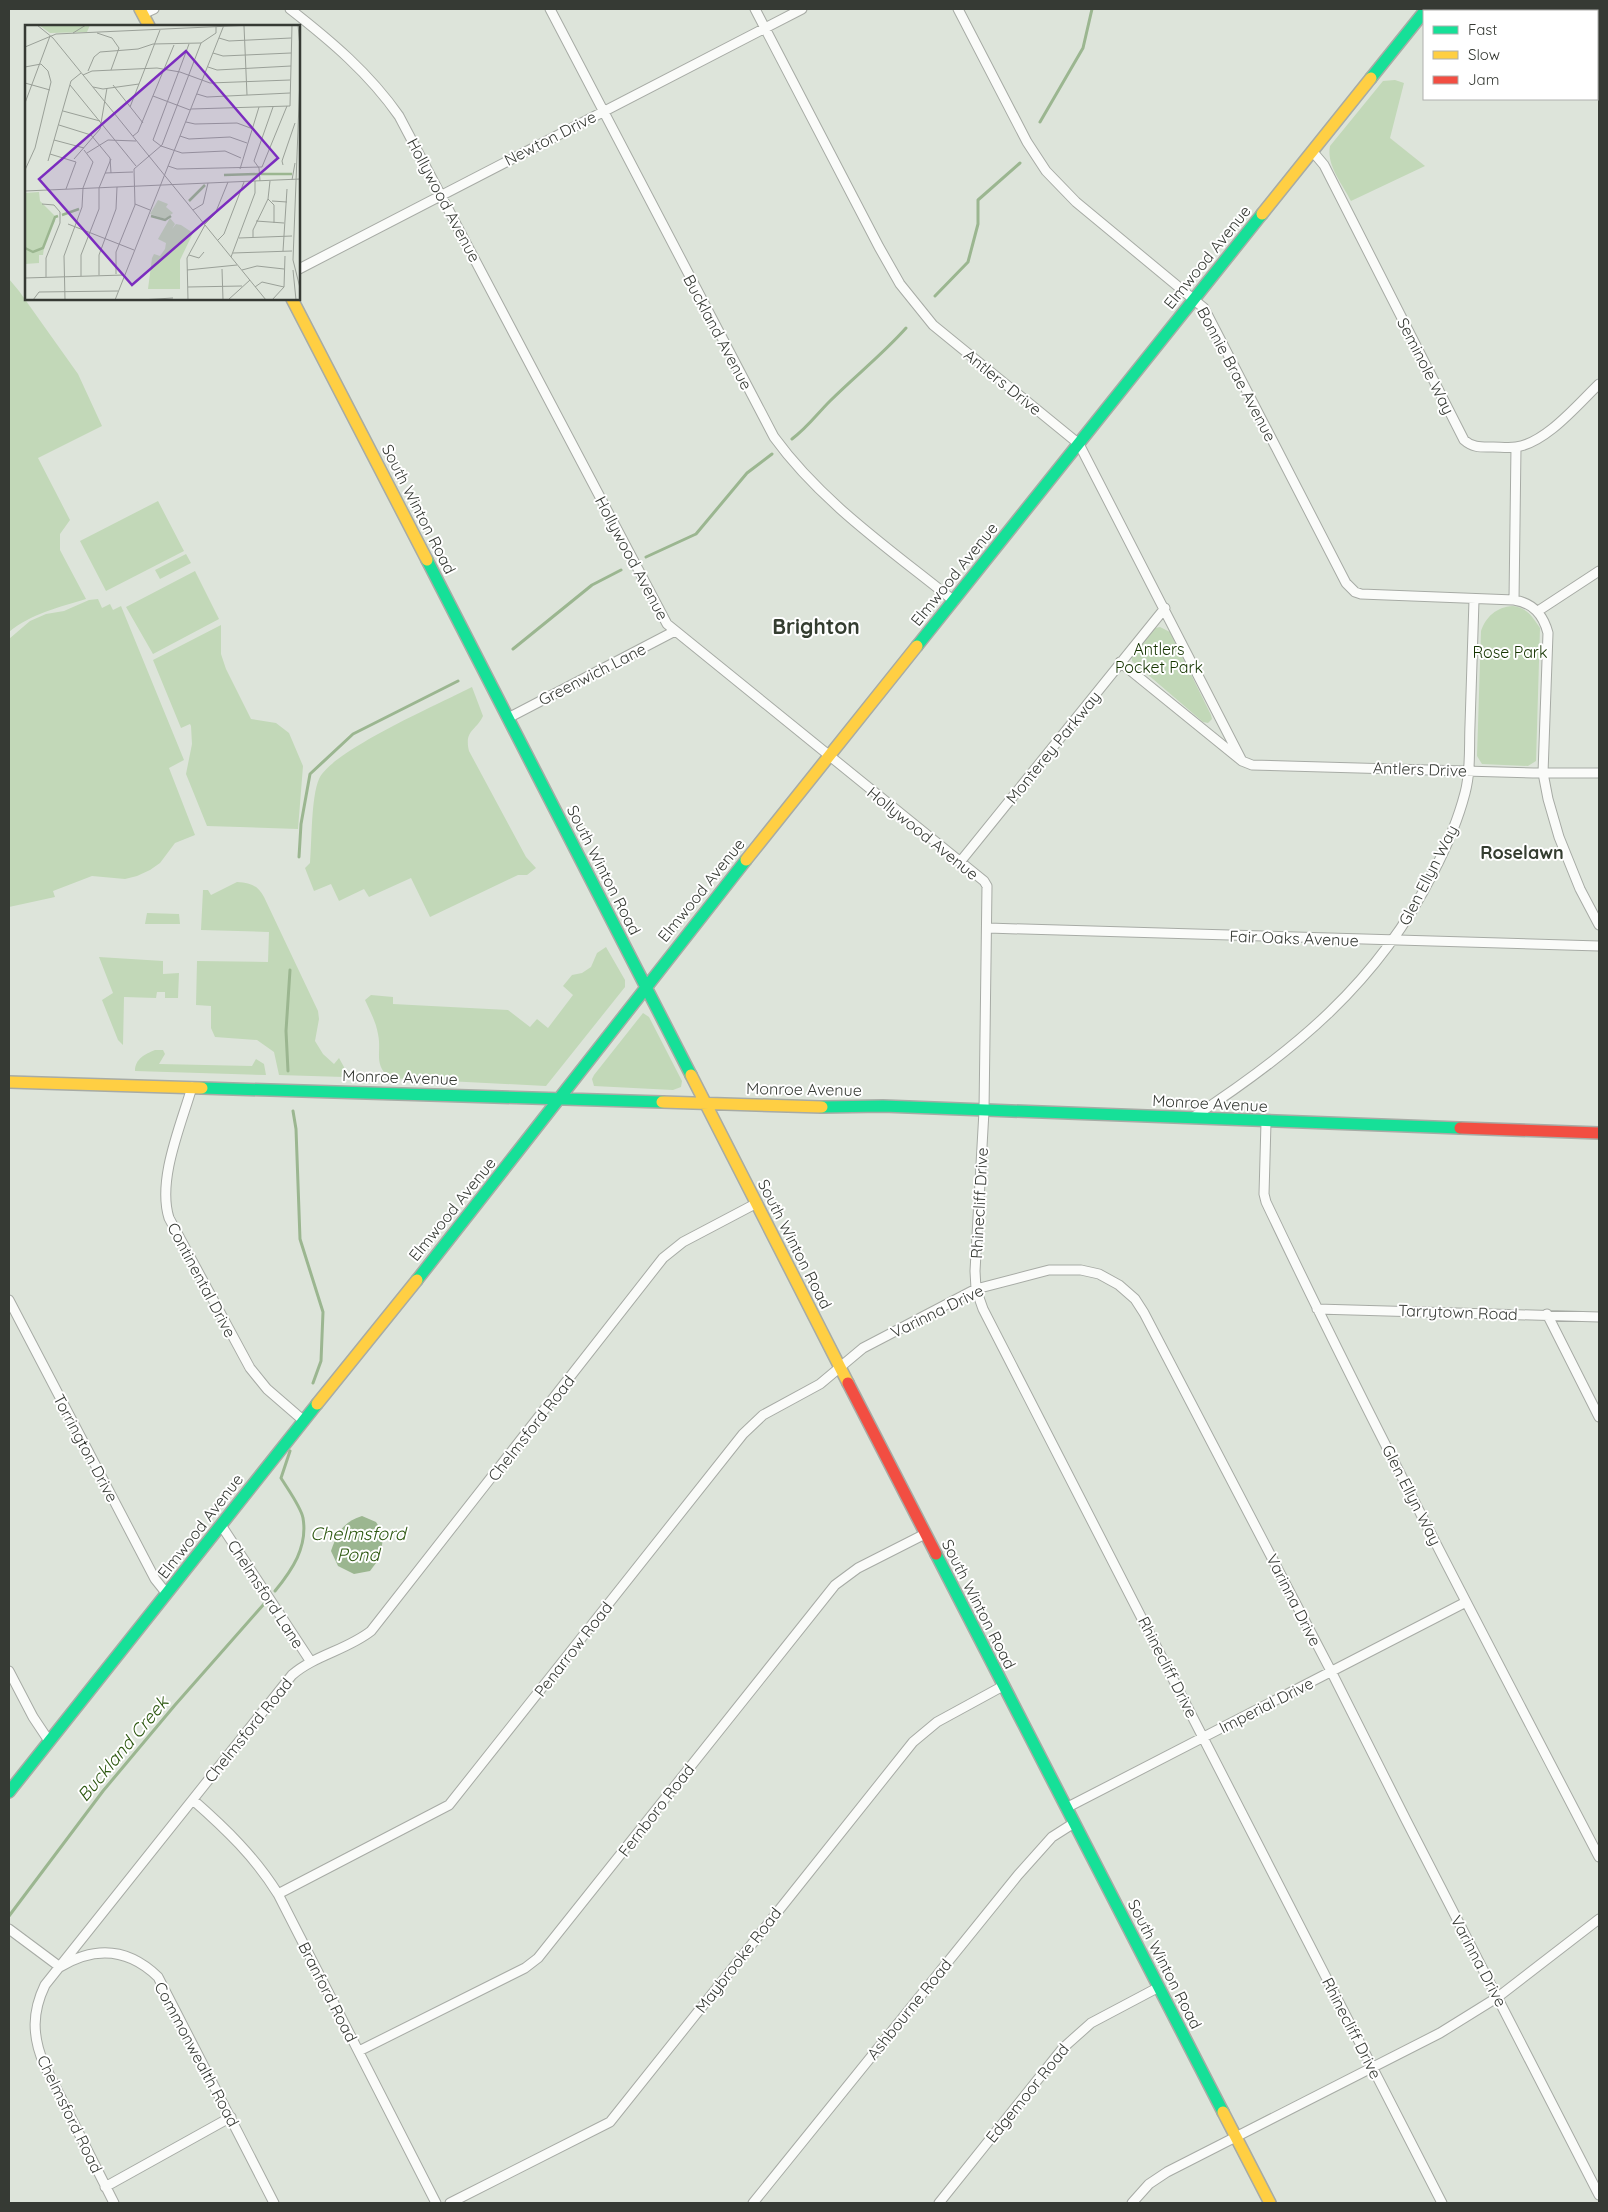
<svg xmlns="http://www.w3.org/2000/svg" width="1608" height="2212" font-family="Quicksand,sans-serif">
<rect width="100%" height="100%" fill="#dde4da"/>
<!-- green -->
<path fill="#c2d8b8" d="M 1395,80 L 1404,83 L 1390,138 L 1425,166 L 1351,201 C 1343,185 1326,165 1330,146 L 1383,81 Z
M 9,279 L 19,291 L 78,374 L 102,426 L 38,458 L 70,520 L 60,534 L 60,550 L 86,599 C 60,607 30,614 9,632 Z
M 158,501 L 184,551 L 106,591 L 80,541 Z
M 186,554 L 191,563 L 160,579 L 155,570 Z
M 195,571 L 219,619 L 153,654 L 126,607 Z
M 98,599 L 102,608 L 110,604 L 113,610 L 121,606 L 184,760 L 169,768 L 195,835 L 175,843 L 160,863 L 150,870 L 137,876 L 125,879 L 92,876 L 53,891 L 55,897 L 9,907 L 9,639 L 30,621 L 46,614 L 64,611 L 89,600 Z
M 1513,606 C 1527,608 1532,616 1540,628 L 1536,761 L 1528,766 L 1482,764 L 1477,756 L 1481,631 C 1486,617 1496,607 1513,606 Z
M 221,625 L 221,654 L 226,669 L 251,719 L 276,723 L 289,733 L 303,766 L 298,829 L 207,826 L 186,774 L 192,744 L 191,726 L 190,724 L 181,728 L 153,660 Z
M 1160,627 L 1170,632 L 1211,715 L 1212,719 L 1208,723 L 1203,722 L 1132,661 L 1132,656 L 1155,628 Z
M 472,687 L 483,716 C 476,731 464,730 469,751 L 526,857 L 536,868 L 527,875 L 518,875 L 430,917 L 411,878 L 369,897 L 364,889 L 339,901 L 331,884 L 314,891 L 305,868 L 310,863 C 312,840 311,798 319,779 C 331,751 441,703 472,687 Z
M 237,882 C 251,883 257,885 264,897 L 318,1011 L 319,1019 L 315,1041 L 323,1054 L 334,1064 L 339,1058 L 344,1067 L 344,1077 L 279,1075 L 274,1052 L 257,1040 L 215,1037 L 211,1028 L 211,1006 L 196,1005 L 197,961 L 268,962 L 269,932 L 201,930 L 203,890 L 208,890 L 211,895 Z
M 147,913 L 179,914 L 180,924 L 145,924 Z
M 606,947 L 625,980 L 625,987 L 546,1086 L 389,1078 C 373,1062 382,1053 378,1034 C 376,1022 370,1011 365,1000 L 371,995 L 393,997 L 393,1004 L 508,1010 L 530,1027 L 537,1019 L 548,1028 L 573,995 L 563,986 L 572,975 L 582,973 L 591,967 L 597,953 Z
M 99,957 L 163,961 L 163,974 L 179,973 L 178,998 L 165,998 L 165,992 L 157,992 L 156,998 L 124,997 L 123,1045 L 118,1040 L 102,1000 L 113,993 Z
M 643,1013 L 649,1017 L 682,1081 L 681,1087 L 673,1090 L 594,1086 L 592,1079 L 594,1075 Z
M 155,1050 L 163,1050 L 165,1054 L 159,1064 L 252,1066 L 256,1059 L 264,1064 L 266,1075 L 135,1071 C 135,1059 145,1054 155,1050 Z"/>
<!-- water -->
<path fill="#9bb690" d="M 362,1516 L 376,1522 L 384,1535 L 379,1559 L 370,1571 L 354,1574 L 338,1566 L 331,1551 C 337,1533 343,1522 362,1516 Z"/>
<g fill="none" stroke-linecap="round" stroke-linejoin="round">
<!-- stream -->
<path stroke="#9bb690" stroke-width="3" d="M 1040,122 L 1083,48 L 1092,9
M 935,296 L 968,262 L 978,224 L 978,200 L 1020,163
M 792,439 C 808,427 816,415 830,401 C 855,376 882,355 906,328
M 646,557 L 696,534 L 747,473 L 772,454
M 513,649 L 592,585 L 621,570
M 299,857 L 301,824 L 310,774 L 353,734 L 458,681
M 288,1071 L 286,1031 L 290,970
M 293,1111 L 296,1129 L 300,1239 L 323,1312 L 321,1361 L 313,1383
M 275,1591 C 292,1570 308,1547 303,1518 C 301,1507 287,1488 281,1478 L 290,1451
M 9,1916 L 103,1791 L 175,1705 L 264,1604"/>
<!-- street casing -->
<g stroke="#a7aba5" stroke-width="11">
<path id="street" d="M 290,9 C 331,41 369,73 399,116 L 667,624 L 984,881 L 987,886 L 984,1111 L 975,1271 L 976,1289 L 983,1309 L 1442,2203
M 550,9 L 774,437 C 822,503 891,550 954,601
M 755,9 L 879,247 L 900,284 L 933,325 L 1079,444 L 1242,761
M 958,9 L 1027,142 L 1046,171 L 1076,202 L 1204,308 L 1346,583 L 1355,592 L 1361,594 L 1514,600
M 143,14 L 154,9
M 1313,152 L 1324,165 L 1464,440 C 1473,448 1481,447 1493,447 C 1500,447 1509,448 1516,447 C 1546,443 1578,404 1599,384
M 299,269 L 802,9
M 1516,447 L 1514,600 C 1533,603 1543,614 1548,633 L 1543,773 L 1548,799 L 1559,837 L 1580,889 L 1599,925
M 1538,611 L 1599,571
M 1120,662 L 1242,761 L 1252,765 L 1533,773 L 1599,773
M 508,718 L 675,631
M 960,862 L 1165,608
M 988,928 L 1599,946
M 192,1087 C 181,1125 157,1180 169,1218 L 250,1368 L 267,1389 L 304,1421
M 1192,1118 C 1293,1052 1378,983 1433,873 C 1446,848 1458,820 1465,793 C 1471,771 1469,747 1470,725 C 1471,683 1473,642 1474,600
M 1266,1122 L 1264,1194 L 1266,1202 C 1371,1423 1486,1640 1599,1857
M 9,1300 L 155,1579 L 167,1594
M 1317,1309 L 1599,1317
M 1547,1314 L 1599,1417
M 221,1525 L 311,1662
M 9,1671 L 33,1717 L 49,1741
M 193,1800 C 226,1829 255,1857 278,1894 L 436,2203
M 1066,1808 L 1466,1602
M 278,1894 L 449,1805 L 743,1434 L 763,1415 L 820,1384 L 863,1348 L 976,1289 L 1049,1270 L 1081,1270 L 1099,1274 L 1119,1285 L 1135,1299 L 1144,1313 L 1331,1671 L 1406,1820 L 1599,2195
M 9,1929 L 60,1967 C 95,1946 128,1948 158,1977 L 274,2203
M 359,2051 L 525,1968 L 538,1958 L 835,1585 L 858,1568 L 925,1534
M 105,2187 L 231,2117
M 114,2203 L 44,2064 C 32,2036 32,2012 45,1985 L 292,1675 C 315,1655 347,1650 371,1631 L 663,1258 L 683,1242 L 757,1203
M 450,2203 L 610,2122 L 913,1742 L 937,1722 L 1003,1686
M 753,2203 L 1018,1875 L 1052,1837 L 1074,1823
M 939,2203 L 1063,2048 L 1091,2023 L 1159,1987
M 1132,2203 L 1149,2184 L 1167,2172 L 1440,2033 L 1498,1997 L 1599,1919"/>
</g>
<!-- fast casing -->
<g stroke="#a7aba5" stroke-width="14">
<path id="fast" d="M 1371,78 L 1424,12
M 427,560 L 691,1075
M 917,646 L 1262,214
M 202,1088 L 662,1102
M 822,1107 L 883,1106 L 1460,1128
M 417,1280 L 746,860
M 936,1554 L 1223,2112
M 9,1792 L 317,1404"/>
</g>
<!-- slow casing -->
<g stroke="#a7aba5" stroke-width="14">
<path id="slow" d="M 140,9 L 149,26
M 1262,214 L 1371,78
M 292,299 L 427,560
M 746,860 L 917,646
M 691,1075 L 848,1383
M 9,1082 L 202,1088
M 662,1102 L 822,1107
M 317,1404 L 417,1280
M 1223,2112 L 1270,2203"/>
</g>
<!-- jam casing -->
<g stroke="#a7aba5" stroke-width="14">
<path id="jam" d="M 1460,1128 L 1599,1133
M 848,1383 L 936,1554"/>
</g>
<!-- street -->
<use href="#street" stroke="#fafbf9" stroke-width="9"/>
<!-- fast -->
<use href="#fast" stroke="#16e098" stroke-width="11"/>
<!-- slow -->
<use href="#slow" stroke="#ffcf43" stroke-width="11"/>
<!-- jam -->
<use href="#jam" stroke="#f24e42" stroke-width="11"/>
</g>
<g text-anchor="middle" stroke-width="4" stroke-linejoin="round" paint-order="stroke">
<!-- street labels -->
<g font-size="16" fill="#363a34" stroke="#fff">
<text transform="translate(550 138) rotate(-27)" y="6">Newton Drive</text>
<text transform="translate(444 200) rotate(62)" y="6">Hollywood Avenue</text>
<text transform="translate(1207 257) rotate(-51)" y="6">Elmwood Avenue</text>
<text transform="translate(718 332) rotate(62)" y="6">Buckland Avenue</text>
<text transform="translate(1426 366) rotate(63)" y="6">Seminole Way</text>
<text transform="translate(1237 374) rotate(62)" y="6">Bonnie Brae Avenue</text>
<text transform="translate(1003 382) rotate(39)" y="6">Antlers Drive</text>
<text transform="translate(419 509) rotate(63)" y="6">South Winton Road</text>
<text transform="translate(632 558) rotate(62)" y="6">Hollywood Avenue</text>
<text transform="translate(954 574) rotate(-51)" y="6">Elmwood Avenue</text>
<text transform="translate(592 674) rotate(-27)" y="6">Greenwich Lane</text>
<text transform="translate(1053 747) rotate(-51)" y="6">Monterey Parkway</text>
<text transform="translate(1420 769) rotate(2)" y="6">Antlers Drive</text>
<text transform="translate(923 833) rotate(39)" y="6">Hollywood Avenue</text>
<text transform="translate(604 870) rotate(63)" y="6">South Winton Road</text>
<text transform="translate(1428 875) rotate(-63)" y="6">Glen Ellyn Way</text>
<text transform="translate(701 890) rotate(-51)" y="6">Elmwood Avenue</text>
<text transform="translate(1294 938) rotate(2)" y="6">Fair Oaks Avenue</text>
<text transform="translate(400 1077) rotate(2)" y="6">Monroe Avenue</text>
<text transform="translate(804 1089) rotate(1)" y="6">Monroe Avenue</text>
<text transform="translate(1210 1103) rotate(3)" y="6">Monroe Avenue</text>
<text transform="translate(979 1203) rotate(-87)" y="6">Rhinecliff Drive</text>
<text transform="translate(452 1209) rotate(-51)" y="6">Elmwood Avenue</text>
<text transform="translate(795 1244) rotate(63)" y="6">South Winton Road</text>
<text transform="translate(202 1280) rotate(62)" y="6">Continental Drive</text>
<text transform="translate(937 1311) rotate(-26)" y="6">Varinna Drive</text>
<text transform="translate(1458 1312) rotate(2)" y="6">Tarrytown Road</text>
<text transform="translate(531 1428) rotate(-52)" y="6">Chelmsford Road</text>
<text transform="translate(86 1448) rotate(62)" y="6">Torrington Drive</text>
<text transform="translate(1412 1495) rotate(63)" y="6">Glen Ellyn Way</text>
<text transform="translate(200 1526) rotate(-52)" y="6">Elmwood Avenue</text>
<text transform="translate(266 1594) rotate(57)" y="6">Chelmsford Lane</text>
<text transform="translate(1294 1600) rotate(63)" y="6">Varinna Drive</text>
<text transform="translate(979 1604) rotate(63)" y="6">South Winton Road</text>
<text transform="translate(573 1649) rotate(-52)" y="6">Penarrow Road</text>
<text transform="translate(1168 1667) rotate(63)" y="6">Rhinecliff Drive</text>
<text transform="translate(1266 1705) rotate(-27)" y="6">Imperial Drive</text>
<text transform="translate(248 1730) rotate(-51)" y="6">Chelmsford Road</text>
<text transform="translate(656 1810) rotate(-52)" y="6">Fernboro Road</text>
<text transform="translate(738 1960) rotate(-52)" y="6">Maybrooke Road</text>
<text transform="translate(1479 1961) rotate(62)" y="6">Varinna Drive</text>
<text transform="translate(1165 1964) rotate(63)" y="6">South Winton Road</text>
<text transform="translate(328 1992) rotate(63)" y="6">Branford Road</text>
<text transform="translate(909 2009) rotate(-51)" y="6">Ashbourne Road</text>
<text transform="translate(1352 2028) rotate(63)" y="6">Rhinecliff Drive</text>
<text transform="translate(197 2054) rotate(62)" y="6">Commonwealth Road</text>
<text transform="translate(1027 2093) rotate(-51)" y="6">Edgemoor Road</text>
<text transform="translate(70 2114) rotate(64)" y="6">Chelmsford Road</text>
</g>
<!-- park labels -->
<g font-size="16" fill="#153500" stroke="#fff">
<text x="1159" y="655">Antlers<tspan x="1159" dy="18">Pocket Park</tspan></text>
<text x="1510" y="658">Rose Park</text>
</g>
<!-- neighbourhood labels -->
<g font-size="18" font-weight="bold" fill="#343d30" stroke="#fff">
<text x="1522" y="859">Roselawn</text>
</g>
<!-- water labels -->
<g font-size="18" font-style="italic" fill="#2b560e" stroke="#fff">
<text x="358" y="1540">Chelmsford<tspan x="358" dy="21">Pond</tspan></text>
<text transform="translate(123 1749) rotate(-50)" y="6">Buckland Creek</text>
</g>
<!-- district labels -->
<g font-size="21" font-weight="bold" fill="#343d30" stroke="#fff">
<text x="816" y="634">Brighton</text>
</g>
</g>
<!-- overview -->
<g transform="translate(25 25)">
<rect width="275" height="275" fill="#dde4da"/>
<path d="M 14,0 L 65,0 L 62,7 L 25,8 ZM 14,167 L 15,176 L 30,191 L 30,196 L 20,215 L 18,230 L 14,230 L 14,238 L 0,239 L 0,168 ZM 133,175 L 143,179 L 141,182 L 148,188 L 140,194 L 125,189 ZM 145,193 L 150,199 L 147,204 L 151,199 L 156,200 L 168,208 L 155,235 L 155,264 L 123,264 L 127,233 L 129,229 L 135,231 L 140,224 L 141,218 L 133,214 Z" fill="#c2d8b8"/>
<path fill="none" stroke="#9bb690" stroke-width="2.5" d="M 236,149 L 267,149M 199,150 L 234,149M 164,176 L 180,160M 37,190 L 54,184M 126,191 L 140,195 L 146,191M 0,223 L 8,227 L 18,223 L 30,192 L 33,191"/>
<path fill="none" stroke="#9aa098" stroke-width="1" d="M 12,0 L 28,13 L 241,275M 273,0 L 275,22M 219,1 L 222,70M 48,8 L 61,0M 72,8 L 87,13 L 94,23 L 86,45M 194,13 L 204,16 L 266,13M 164,19 L 128,115 L 136,121 L 157,128 L 200,126 L 216,133M 0,22 L 31,9 L 227,0M 188,28 L 198,31 L 266,28M 0,42 L 16,39 L 23,46 L 26,57 L 10,123 L 0,145M 183,42 L 192,45 L 266,41M 63,46 L 69,32 L 75,27 L 113,24 L 128,19 L 176,18 L 191,8 L 191,2M 58,50 L 67,46 L 132,43 L 155,47 L 185,58 L 265,55M 275,52 L 268,235 L 275,263M 0,58 L 25,65M 45,60 L 111,141M 88,60 L 118,98M 68,62 L 78,64 L 114,59M 172,69 L 182,72 L 265,68M 128,71 L 165,85M 0,78 L 25,11M 105,82 L 135,5M 166,84 L 265,81 L 267,0M 38,86 L 75,96M 161,97 L 170,99 L 212,98 L 228,104M 34,100 L 66,110 L 85,133 L 86,148M 108,111 L 113,107 L 149,20M 155,111 L 164,114 L 205,112 L 222,118M 29,115 L 59,123M 62,128 L 83,115 L 111,116M 25,129 L 51,137 L 41,164M 49,134 L 75,104 L 82,63M 23,136 L 46,56 L 56,48M 258,140 L 257,136 L 270,98M 143,141 L 152,144 L 237,142 L 262,81M 215,144 L 234,82M 80,148 L 108,147M 267,155 L 270,138M 235,156 L 234,143 L 229,136 L 248,82M 0,166 L 275,154M 243,174 L 249,180 L 249,198M 247,176 L 262,177M 17,179 L 29,180 L 35,187 L 35,198 L 21,233 L 21,252M 110,179 L 125,185M 168,185 L 178,179 L 183,158M 231,196 L 259,198M 43,199 L 109,225M 180,199 L 190,189 L 203,157M 228,212 L 228,205 L 243,174 L 245,156M 214,213 L 267,211M 193,215 L 199,209 L 219,157M 258,226 L 262,164M 208,228 L 267,226M 164,230 L 174,233 L 179,227M 206,232 L 230,168 L 230,156M 197,244 L 198,275M 162,245 L 212,240M 217,245 L 232,241 L 259,244M 268,245 L 271,275M 91,249 L 91,227 L 110,180 L 109,144 L 137,120 L 176,18M 74,250 L 74,230 L 91,184 L 92,162M 56,251 L 56,230 L 74,184 L 74,163 L 86,134M 0,253 L 99,250M 163,262 L 217,261M 230,262 L 237,257 L 259,262M 8,275 L 14,267 L 93,266M 40,275 L 39,231 L 57,182 L 58,163 L 68,137 L 59,125M 90,275 L 199,0M 115,275 L 148,273M 163,275 L 162,233 L 180,200M 203,275 L 225,255M 247,275 L 259,262 L 260,231"/>
<path fill="#7b2cbf" fill-opacity="0.15" stroke="#7b2cbf" stroke-width="2.5" d="M 161,26 L 253,133 L 107,260 L 14,154 Z"/>
<rect width="275" height="275" fill="none" stroke="#363a34" stroke-width="2.5"/>
</g>
<!-- border -->
<rect width="1608" height="2212" fill="none" stroke="#363a34" stroke-width="20"/>
<!-- legend -->
<rect x="1423" y="10" width="175" height="90" fill="#ffffff" stroke="#afb0ae"/>
<rect x="1433" y="26" width="25" height="8" fill="#16e098" stroke="#afb0ae"/>
<text x="1468" y="35" font-size="15" fill="#363a34">Fast</text>
<rect x="1433" y="51" width="25" height="8" fill="#ffcf43" stroke="#afb0ae"/>
<text x="1468" y="60" font-size="15" fill="#363a34">Slow</text>
<rect x="1433" y="76" width="25" height="8" fill="#f24e42" stroke="#afb0ae"/>
<text x="1468" y="85" font-size="15" fill="#363a34">Jam</text>
</svg>
